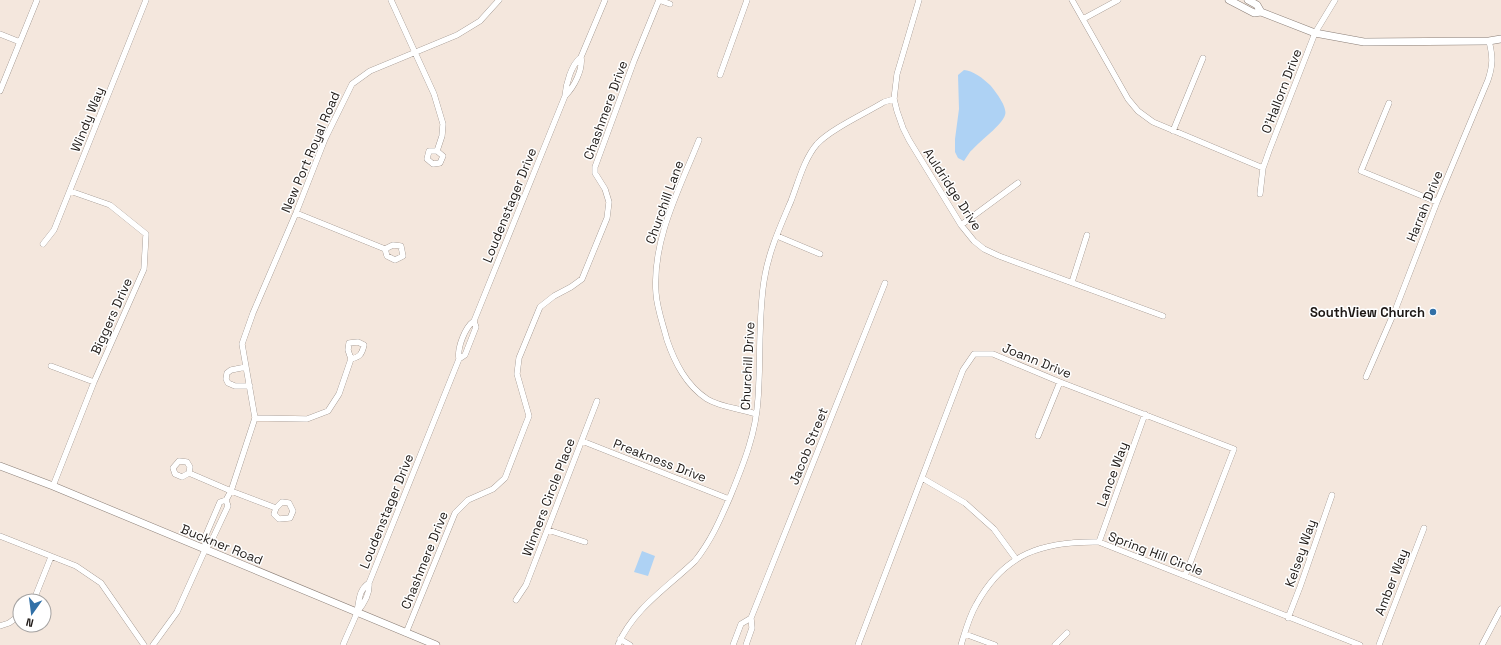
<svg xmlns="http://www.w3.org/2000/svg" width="1501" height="645" font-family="'Space Grotesk',sans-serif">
<rect width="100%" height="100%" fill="#f4e7dd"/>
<!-- water -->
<path fill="#aed2f4" d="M 964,70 C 972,70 984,79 990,85 C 995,91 1008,107 1005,115 C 1002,125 980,141 973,149 C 969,152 967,157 964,161 L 958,158 L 955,152 L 955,139 L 959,109 L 958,75 Z
M 642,551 L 655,556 L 648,576 L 634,572 Z"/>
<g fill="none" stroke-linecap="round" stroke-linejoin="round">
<!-- minor casing -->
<g stroke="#8a7e76" stroke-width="6">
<path id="minor" d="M 391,0 L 434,94 L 443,124 L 442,136 L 437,151 L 429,151 L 427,159 L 433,164 L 440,163 L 443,156 L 437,151
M 659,0 L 670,4
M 919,0 L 897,74 L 894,99 L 897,111 L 903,128 L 909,140 L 961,225 L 974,241 L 984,249 L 999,256 L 1163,316
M 1072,0 L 1128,99 L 1138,111 L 1153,122 L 1263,168
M 1083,19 L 1118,0
M 0,34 L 20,42
M 720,75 L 747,0
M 0,91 L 37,0
M 565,96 C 566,84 571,65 581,57 L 605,0
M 1389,103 L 1361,171 L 1437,202
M 1173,131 L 1203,58
M 699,140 C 680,188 652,239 656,293 C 657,309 663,324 667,340 C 675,363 686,385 707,399 C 722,408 740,408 756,414
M 1260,194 L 1263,168 L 1269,151 L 1315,33 L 1335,0
M 296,213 L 385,249 L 387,256 L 395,260 L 403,256 L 401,246 L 393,245 L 385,249
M 961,225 L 1018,183
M 777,236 L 820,254
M 43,244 L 54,230 L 146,0
M 1072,282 L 1087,235
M 459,359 L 465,355 L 476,327 L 474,321 L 565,96 C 574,87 583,70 581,57
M 51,366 L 94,382
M 246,367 L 231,370 L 227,373 L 226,379 L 228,383 L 235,386 L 250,386
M 1366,377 L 1396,308 L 1437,202 L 1488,80 C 1493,65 1493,57 1489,41
M 255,418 L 307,419 L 328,411 L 339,394 L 351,359 L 348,350 L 349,343 L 358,342 L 364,345 C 362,354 360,357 351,359
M 1038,436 L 1060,382
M 582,441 L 729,499
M 189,473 L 190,467 L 187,462 L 179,461 L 173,468 L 175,474 L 182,477 L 189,473 L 231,491 L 276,508 L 274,514 L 279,519 L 290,518 L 293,511 L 289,503 L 282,502 L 276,508
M 922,478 L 965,503 L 994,529 L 1016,559
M 53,486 L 94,382 L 144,269 L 146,234 L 110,205 L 70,191
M 226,500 L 231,491 L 255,418 L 242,344 L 253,313 L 296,213 L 325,139 L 352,84 L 370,71 L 457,35 L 480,21 L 499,0
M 548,530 L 585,542
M 0,536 L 76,566 L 101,583 L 144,645
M 1099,542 L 1145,414
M 516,600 L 526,585 L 597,401
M 31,601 L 35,597 L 51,557
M 357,612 C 364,604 370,595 369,583 L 459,359 C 457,348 465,327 474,321
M 1288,618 L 1300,587 L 1332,495
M 0,626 L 9,623 L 20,615
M 406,633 L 455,513 L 468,500 L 493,489 L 505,478 L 525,426 L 529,416 L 517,374 L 519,358 L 540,307 L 554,296 L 571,287 L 582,279 L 607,218 L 609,202 L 605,189 L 595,173 L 595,167 L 634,61 L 659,0
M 965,634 L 995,645
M 620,639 L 630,645
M 153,645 L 177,612 L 205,550 L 212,540 L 228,506 L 226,500 L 220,502 L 205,537 L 205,550
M 343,645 C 347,635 352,625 356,615 C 360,603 357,591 369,583
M 618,645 C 633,609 668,587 695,561 C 711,541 720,520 730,497 C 743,465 756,434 758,399 C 761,360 758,319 764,281 C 768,253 780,227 791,201 C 798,183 804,159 817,144 C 831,129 866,113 884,102 L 894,99
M 733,645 L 741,624 L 751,618
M 746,645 L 752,628 L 751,618 L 885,283
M 858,645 L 963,370 L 974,354 L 993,354 L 1060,382 L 1234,449 L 1185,576
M 961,645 C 965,632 969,617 976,605 C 1004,553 1043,541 1099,542 L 1360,645
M 1055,645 L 1067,633
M 1379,645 L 1424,528
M 1482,645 L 1501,609"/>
</g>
<!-- tertiary casing -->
<g stroke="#8a7e76" stroke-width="8">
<path id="tertiary" d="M 1229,0 L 1254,13 L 1261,12 L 1315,33 L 1364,42 L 1489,41 L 1501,39
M 1248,0 L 1257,5 L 1261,12
M 0,466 L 53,486 L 436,645"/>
</g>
<!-- minor -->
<use href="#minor" stroke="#fff" stroke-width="5.5"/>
<!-- tertiary -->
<use href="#tertiary" stroke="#fff" stroke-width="7"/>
</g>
<!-- markers -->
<circle fill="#3170a7" stroke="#fff" stroke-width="1.5" cx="1433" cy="312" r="4"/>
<g text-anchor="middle" stroke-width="3" stroke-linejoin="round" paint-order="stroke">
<!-- street labels -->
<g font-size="13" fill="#1e1916" stroke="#fff">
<text transform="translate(1281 91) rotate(-69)" y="5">O'Hallorn Drive</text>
<text transform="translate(605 110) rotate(-70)" y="5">Chashmere Drive</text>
<text transform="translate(87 119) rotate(-68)" y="5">Windy Way</text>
<text transform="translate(310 152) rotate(-67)" y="5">New Port Royal Road</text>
<text transform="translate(953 189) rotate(57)" y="5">Auldridge Drive</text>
<text transform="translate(664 202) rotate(-70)" y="5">Churchill Lane</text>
<text transform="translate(509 205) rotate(-68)" y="5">Loudenstager Drive</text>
<text transform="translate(1424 206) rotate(-68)" y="5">Harrah Drive</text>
<text transform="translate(111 316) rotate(-66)" y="5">Biggers Drive</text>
<text transform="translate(1037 360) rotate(22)" y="5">Joann Drive</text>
<text transform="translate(747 366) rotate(-87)" y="5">Churchill Drive</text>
<text transform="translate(808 446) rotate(-68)" y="5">Jacob Street</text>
<text transform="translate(660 460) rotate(21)" y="5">Preakness Drive</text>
<text transform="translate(1112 474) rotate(-70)" y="5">Lance Way</text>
<text transform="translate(548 497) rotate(-69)" y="5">Winners Circle Place</text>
<text transform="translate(386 511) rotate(-68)" y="5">Loudenstager Drive</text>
<text transform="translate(222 544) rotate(22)" y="5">Buckner Road</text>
<text transform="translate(1156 553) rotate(21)" y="5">Spring Hill Circle</text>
<text transform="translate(1300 553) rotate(-71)" y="5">Kelsey Way</text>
<text transform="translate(424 560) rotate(-68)" y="5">Chashmere Drive</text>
<text transform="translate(1391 582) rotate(-69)" y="5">Amber Way</text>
</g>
<!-- poi labels -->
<g font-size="13" font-weight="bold" fill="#1e1916" stroke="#fff" text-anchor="end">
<text x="1425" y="317">SouthView Church</text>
</g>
</g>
<!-- north arrow -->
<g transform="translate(32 613) rotate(194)"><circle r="19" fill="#ffffff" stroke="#a5a3a2"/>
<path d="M0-3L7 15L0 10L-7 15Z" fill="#3170a7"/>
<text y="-6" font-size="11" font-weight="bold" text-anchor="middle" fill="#1e1916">N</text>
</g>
</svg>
